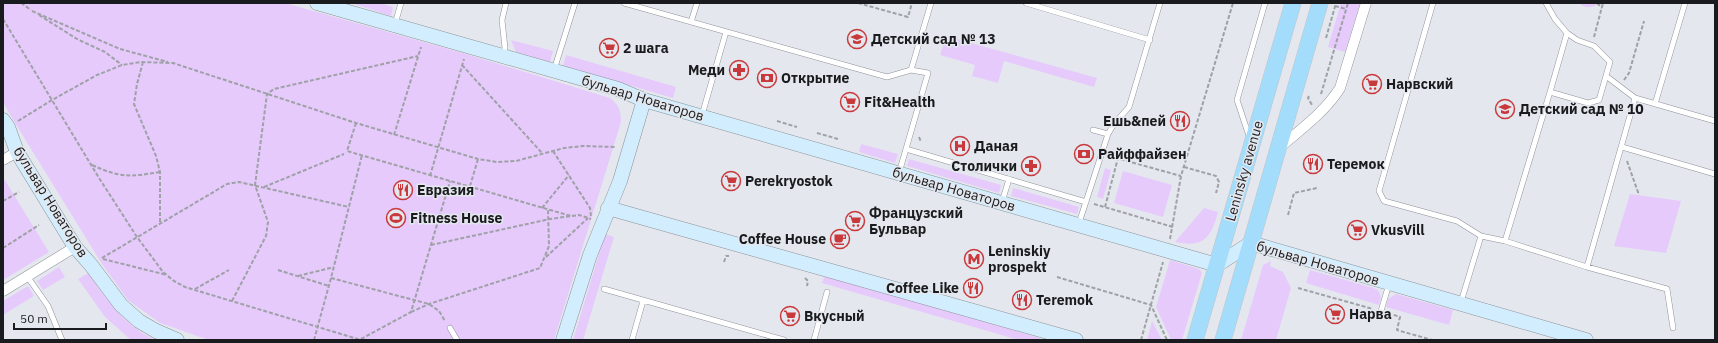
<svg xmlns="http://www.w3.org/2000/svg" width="1718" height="343" font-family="'IBM Plex Sans',sans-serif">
<rect width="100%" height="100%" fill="#e4e8ee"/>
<!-- green -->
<path fill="#e6cafc" d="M 3,3 L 285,3 L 466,54 L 610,98 C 619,105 621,111 621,122 L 554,340 L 209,340 L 160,323 L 128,300 L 102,264 L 15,123 L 3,102 Z
M 351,3 L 381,3 L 393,7 L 391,16 Z
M 1341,3 L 1360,3 L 1345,52 L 1328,47 Z
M 1579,3 L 1599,3 C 1593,8 1585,9 1579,3 Z
M 946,36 L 1097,78 L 1094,87 L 1004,61 L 998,83 L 972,76 L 975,65 L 940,55 Z
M 511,40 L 553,51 L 550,62 L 516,52 Z
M 566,55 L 676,87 L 673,98 L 563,66 Z
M 861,144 L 898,154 L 895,163 L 859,152 Z
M 909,159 L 1001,185 L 999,193 L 907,166 Z
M 1105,168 L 1111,170 L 1103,199 L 1097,197 Z
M 1123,171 L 1172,185 L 1163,217 L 1114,203 Z
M 3,177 L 49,252 L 3,280 Z
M 1013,188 L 1079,207 L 1077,214 L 1011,196 Z
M 1630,194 L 1681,201 L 1666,253 L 1614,246 Z
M 1204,208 L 1218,212 C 1211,238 1204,248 1175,242 Z
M 605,234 L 614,237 L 583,340 L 573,340 Z
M 1170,260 L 1199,269 L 1202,273 L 1182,340 L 1171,340 L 1156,307 Z
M 1271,261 L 1270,266 L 1283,272 L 1291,288 L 1276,340 L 1241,340 L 1263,265 Z
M 59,267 L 65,277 L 43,290 L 37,281 Z
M 1310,270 L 1374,288 L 1378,290 L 1381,297 L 1379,305 L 1306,283 Z
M 88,273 C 107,300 124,325 155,340 L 131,340 L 105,317 L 78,279 Z
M 825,275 L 1040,338 L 1039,340 L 1019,340 L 822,283 Z
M 28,286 L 34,296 L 3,315 L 3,301 Z
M 1396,294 L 1453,310 L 1449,325 L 1386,307 L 1388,299 Z
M 1152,321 L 1162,340 L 1147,340 Z"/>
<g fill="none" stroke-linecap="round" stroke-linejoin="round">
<!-- lane casing -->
<g stroke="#8e9197" stroke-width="6">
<path id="lane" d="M 624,3 L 887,77 L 911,70 L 928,73 L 899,173
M 1026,3 L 1150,40
M 1433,3 L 1379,191 L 1384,201 L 1457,221 L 1481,236 L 1461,302
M 1546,3 L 1555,19 L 1567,33
M 691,22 L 697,3
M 395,24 L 401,3
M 1567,33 L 1577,40 L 1594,46 L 1610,62 L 1599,100 L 1588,103 L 1550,92 Z
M 503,55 L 505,48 L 502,20 L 506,3
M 554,70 L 575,3
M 911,70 L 931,3
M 1635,98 L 1715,121
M 1655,104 L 1685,3
M 702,115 L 726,32
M 1093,130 L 1108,134
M 1249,136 L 1237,100 L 1265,3
M 1622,147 L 1715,174
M 906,149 L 1086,202
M 1002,202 L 1009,179
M 1079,223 L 1108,134 L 1114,124 L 1129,107 L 1160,3
M 1481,236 L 1505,241 L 1587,267 L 1667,289 L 1673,328
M 1505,241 L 1550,92
M 1587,267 L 1635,98 L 1606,76
M 27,276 L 48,306 L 62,340
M 604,289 L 784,340
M 1381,311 L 1389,284
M 450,328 L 457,340
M 632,340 L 643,301
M 814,340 L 827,292"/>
</g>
<!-- street casing -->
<g stroke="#8e9197" stroke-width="11">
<path id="street" d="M 1279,148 C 1300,130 1325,112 1340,88 L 1366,3
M 3,160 L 17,152
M 3,291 L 75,247"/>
</g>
<!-- secondary casing -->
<g stroke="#8e9197" stroke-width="15">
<path id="secondary" d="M 317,3 L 618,89 L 644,100 L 1217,265 L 1251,243 L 1586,340
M 3,120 L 8,127 L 17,152 L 75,247 L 91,265 L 121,305 L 139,321 L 156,331 L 177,340
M 608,208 L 1076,340
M 563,340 L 590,255 L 620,181 L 644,100"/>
</g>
<!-- primary casing -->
<g stroke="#c3c4c4" stroke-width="17">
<path id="primary" d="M 1195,340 L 1293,3
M 1223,340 L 1320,3"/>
</g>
<!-- path -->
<path stroke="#9ea1a6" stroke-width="2" stroke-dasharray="4 2" stroke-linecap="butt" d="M 21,3 L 31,10
M 858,3 L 908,17 L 912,3
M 1597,3 L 1602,8
M 1335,6 L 1346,9
M 32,11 L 120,49 L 168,62
M 39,15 L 77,39 L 105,52 L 122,65
M 3,19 L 99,178 L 137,237 L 163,272 L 174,281 L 185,287 L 361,340
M 1594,37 L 1603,3
M 1326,38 L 1336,3
M 143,62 L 137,84 L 134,104 L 156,156 L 160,172 L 160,224
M 462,65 L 542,153
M 1624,80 L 1629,73 L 1644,21
M 1321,94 L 1348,3
M 1309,96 L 1308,98 L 1312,105
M 18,121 L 52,100 L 97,75 L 122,65 L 141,62 L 173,63 L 356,123 L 478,159 L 497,162 L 516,161 L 564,148 L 583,146 L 616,147
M 777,121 L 797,127
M 356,123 L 347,151 L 571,216
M 817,133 L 838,139
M 394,135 L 421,47
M 919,137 L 921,142
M 553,151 L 590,208 L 591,216
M 1109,156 L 1181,176
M 1627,161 L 1639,195
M 92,165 C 121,178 129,177 160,172
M 1184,167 L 1216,176 L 1219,182 L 1216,193
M 430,176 L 464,59
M 470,186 L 478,159
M 264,187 L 344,154
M 3,201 L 19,192
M 1094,204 L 1173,227
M 1105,207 L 1118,158
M 542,208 L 569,175
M 1288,215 L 1294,193 L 1317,188
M 1170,239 L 1181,176 L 1233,3
M 431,245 L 550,219 L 579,215 L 591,219
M 3,248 L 39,225
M 546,257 L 588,218
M 102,258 L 227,184 L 239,182 L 349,207
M 103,259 L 167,275
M 724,262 L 726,256 L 729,256
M 278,270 L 329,286
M 298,276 L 334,267
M 1057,277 L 1151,305 L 1167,340
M 331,278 L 429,304 L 439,311 L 445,321
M 805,278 L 808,281 L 807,286
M 1298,288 L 1373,309
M 195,289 L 229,270
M 232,301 L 266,236 L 268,222 L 255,185 L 267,94 L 274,89 L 418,56
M 411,312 L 429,304 L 540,268 L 549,246 L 548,210
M 1388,313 L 1400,317 L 1397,330 L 1432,340
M 361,339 L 411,312 L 450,181
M 314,340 L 331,278 L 362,155
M 1141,340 L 1163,262"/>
<!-- lane -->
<use href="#lane" stroke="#fff" stroke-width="5"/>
<!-- street -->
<use href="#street" stroke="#fff" stroke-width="10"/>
<!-- secondary -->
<use href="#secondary" stroke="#d2eefe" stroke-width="14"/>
<!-- primary -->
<use href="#primary" stroke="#a4dcfc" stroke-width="16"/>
</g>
<!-- icons -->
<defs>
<g id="school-ring" transform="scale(1)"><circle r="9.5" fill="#e4e8ee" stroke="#c9393c" stroke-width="1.5"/><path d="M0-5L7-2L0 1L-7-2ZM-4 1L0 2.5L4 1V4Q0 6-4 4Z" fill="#c9393c"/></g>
<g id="supermarket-ring" transform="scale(1)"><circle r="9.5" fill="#e4e8ee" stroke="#c9393c" stroke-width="1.5"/><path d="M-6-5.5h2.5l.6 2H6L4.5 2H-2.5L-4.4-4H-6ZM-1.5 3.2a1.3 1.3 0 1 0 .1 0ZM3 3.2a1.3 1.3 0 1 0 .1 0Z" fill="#c9393c"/></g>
<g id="pharmacy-ring" transform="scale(1)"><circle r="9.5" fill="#e4e8ee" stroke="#c9393c" stroke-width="1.5"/><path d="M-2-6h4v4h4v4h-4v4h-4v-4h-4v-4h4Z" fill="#c9393c"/></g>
<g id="bank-ring" transform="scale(1)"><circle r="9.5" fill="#e4e8ee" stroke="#c9393c" stroke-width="1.5"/><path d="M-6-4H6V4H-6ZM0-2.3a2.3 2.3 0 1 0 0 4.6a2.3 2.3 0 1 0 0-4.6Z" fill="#c9393c"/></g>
<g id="restaurant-ring" transform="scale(1)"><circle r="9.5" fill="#e4e8ee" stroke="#c9393c" stroke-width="1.5"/><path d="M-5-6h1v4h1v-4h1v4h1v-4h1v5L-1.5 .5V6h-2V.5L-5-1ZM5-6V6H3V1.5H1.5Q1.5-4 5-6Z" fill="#c9393c"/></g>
<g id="hospital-ring" transform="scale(1)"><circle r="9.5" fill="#e4e8ee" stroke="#c9393c" stroke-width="1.5"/><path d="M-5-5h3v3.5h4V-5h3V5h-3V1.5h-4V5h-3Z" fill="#c9393c"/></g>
<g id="stadium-ring" transform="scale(1)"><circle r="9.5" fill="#e4e8ee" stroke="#c9393c" stroke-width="1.5"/><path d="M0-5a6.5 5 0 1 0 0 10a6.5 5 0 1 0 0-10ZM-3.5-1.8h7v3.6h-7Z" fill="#c9393c"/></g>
<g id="cafe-ring" transform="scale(1)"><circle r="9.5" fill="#e4e8ee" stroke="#c9393c" stroke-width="1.5"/><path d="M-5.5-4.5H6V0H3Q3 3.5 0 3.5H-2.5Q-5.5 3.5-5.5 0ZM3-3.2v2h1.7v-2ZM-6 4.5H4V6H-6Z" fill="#c9393c"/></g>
<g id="metro-ring" transform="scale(1)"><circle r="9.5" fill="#e4e8ee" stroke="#c9393c" stroke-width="1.5"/><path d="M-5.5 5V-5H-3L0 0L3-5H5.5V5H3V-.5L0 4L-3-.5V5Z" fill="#c9393c"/></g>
</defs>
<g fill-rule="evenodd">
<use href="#school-ring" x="857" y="39"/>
<use href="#supermarket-ring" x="609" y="48"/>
<use href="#pharmacy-ring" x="739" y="70"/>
<use href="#bank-ring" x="767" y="78"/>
<use href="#supermarket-ring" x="1372" y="84"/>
<use href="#supermarket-ring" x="850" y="102"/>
<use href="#school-ring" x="1505" y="109"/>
<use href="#restaurant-ring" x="1180" y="121"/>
<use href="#hospital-ring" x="960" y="146"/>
<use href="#bank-ring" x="1084" y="154"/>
<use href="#restaurant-ring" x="1313" y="164"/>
<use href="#pharmacy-ring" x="1031" y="166"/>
<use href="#supermarket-ring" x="731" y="181"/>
<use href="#restaurant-ring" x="403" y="190"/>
<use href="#stadium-ring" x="396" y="218"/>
<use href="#supermarket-ring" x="855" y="221"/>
<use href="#supermarket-ring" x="1357" y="230"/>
<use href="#cafe-ring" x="840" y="239"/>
<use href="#metro-ring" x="974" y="259"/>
<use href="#restaurant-ring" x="973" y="288"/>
<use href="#restaurant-ring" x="1022" y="300"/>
<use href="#supermarket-ring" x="1335" y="314"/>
<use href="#supermarket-ring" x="790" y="316"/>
</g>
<g text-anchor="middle" stroke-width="3" stroke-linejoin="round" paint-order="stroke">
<!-- poi labels -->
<g font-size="14" font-weight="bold" fill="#1a1b1e" stroke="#e4e8ee" text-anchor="start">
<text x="871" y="44">Детский сад № 13</text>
<text x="623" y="53">2 шага</text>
<text x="725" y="75" text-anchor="end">Меди</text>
<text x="781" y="83">Открытие</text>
<text x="1386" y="89">Нарвский</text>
<text x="864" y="107">Fit&amp;Health</text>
<text x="1519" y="114">Детский сад № 10</text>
<text x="1166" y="126" text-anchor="end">Ешь&amp;пей</text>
<text x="974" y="151">Даная</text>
<text x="1098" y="159">Райффайзен</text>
<text x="1327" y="169">Теремок</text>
<text x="1017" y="171" text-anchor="end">Столички</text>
<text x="745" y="186">Perekryostok</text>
<text x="417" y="195">Евразия</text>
<text x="869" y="218">Французский<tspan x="869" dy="16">Бульвар</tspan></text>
<text x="410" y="223">Fitness House</text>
<text x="1371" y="235">VkusVill</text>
<text x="826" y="244" text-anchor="end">Coffee House</text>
<text x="988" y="256">Leninskiy<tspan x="988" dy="16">prospekt</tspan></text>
<text x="959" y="293" text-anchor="end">Coffee Like</text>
<text x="1036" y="305">Teremok</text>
<text x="1349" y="319">Нарва</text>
<text x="804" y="321">Вкусный</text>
</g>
<!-- street labels -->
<g font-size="14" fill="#1a1b1e" stroke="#e4e8ee">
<text transform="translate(643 98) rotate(17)" y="5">бульвар Новаторов</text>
<text transform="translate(1244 171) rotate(-74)" y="5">Leninsky avenue</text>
<text transform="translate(954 189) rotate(16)" y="5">бульвар Новаторов</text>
<text transform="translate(51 202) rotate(58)" y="5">бульвар Новаторов</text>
<text transform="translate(1318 263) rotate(16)" y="5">бульвар Новаторов</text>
</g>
</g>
<!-- border -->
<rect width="1718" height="343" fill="none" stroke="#1a1b1e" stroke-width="8"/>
<!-- scale -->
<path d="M14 323v6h92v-6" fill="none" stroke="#1a1b1e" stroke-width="2"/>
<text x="20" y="323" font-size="12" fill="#1a1b1e" stroke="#e4e8ee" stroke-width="3" paint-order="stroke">50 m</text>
</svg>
